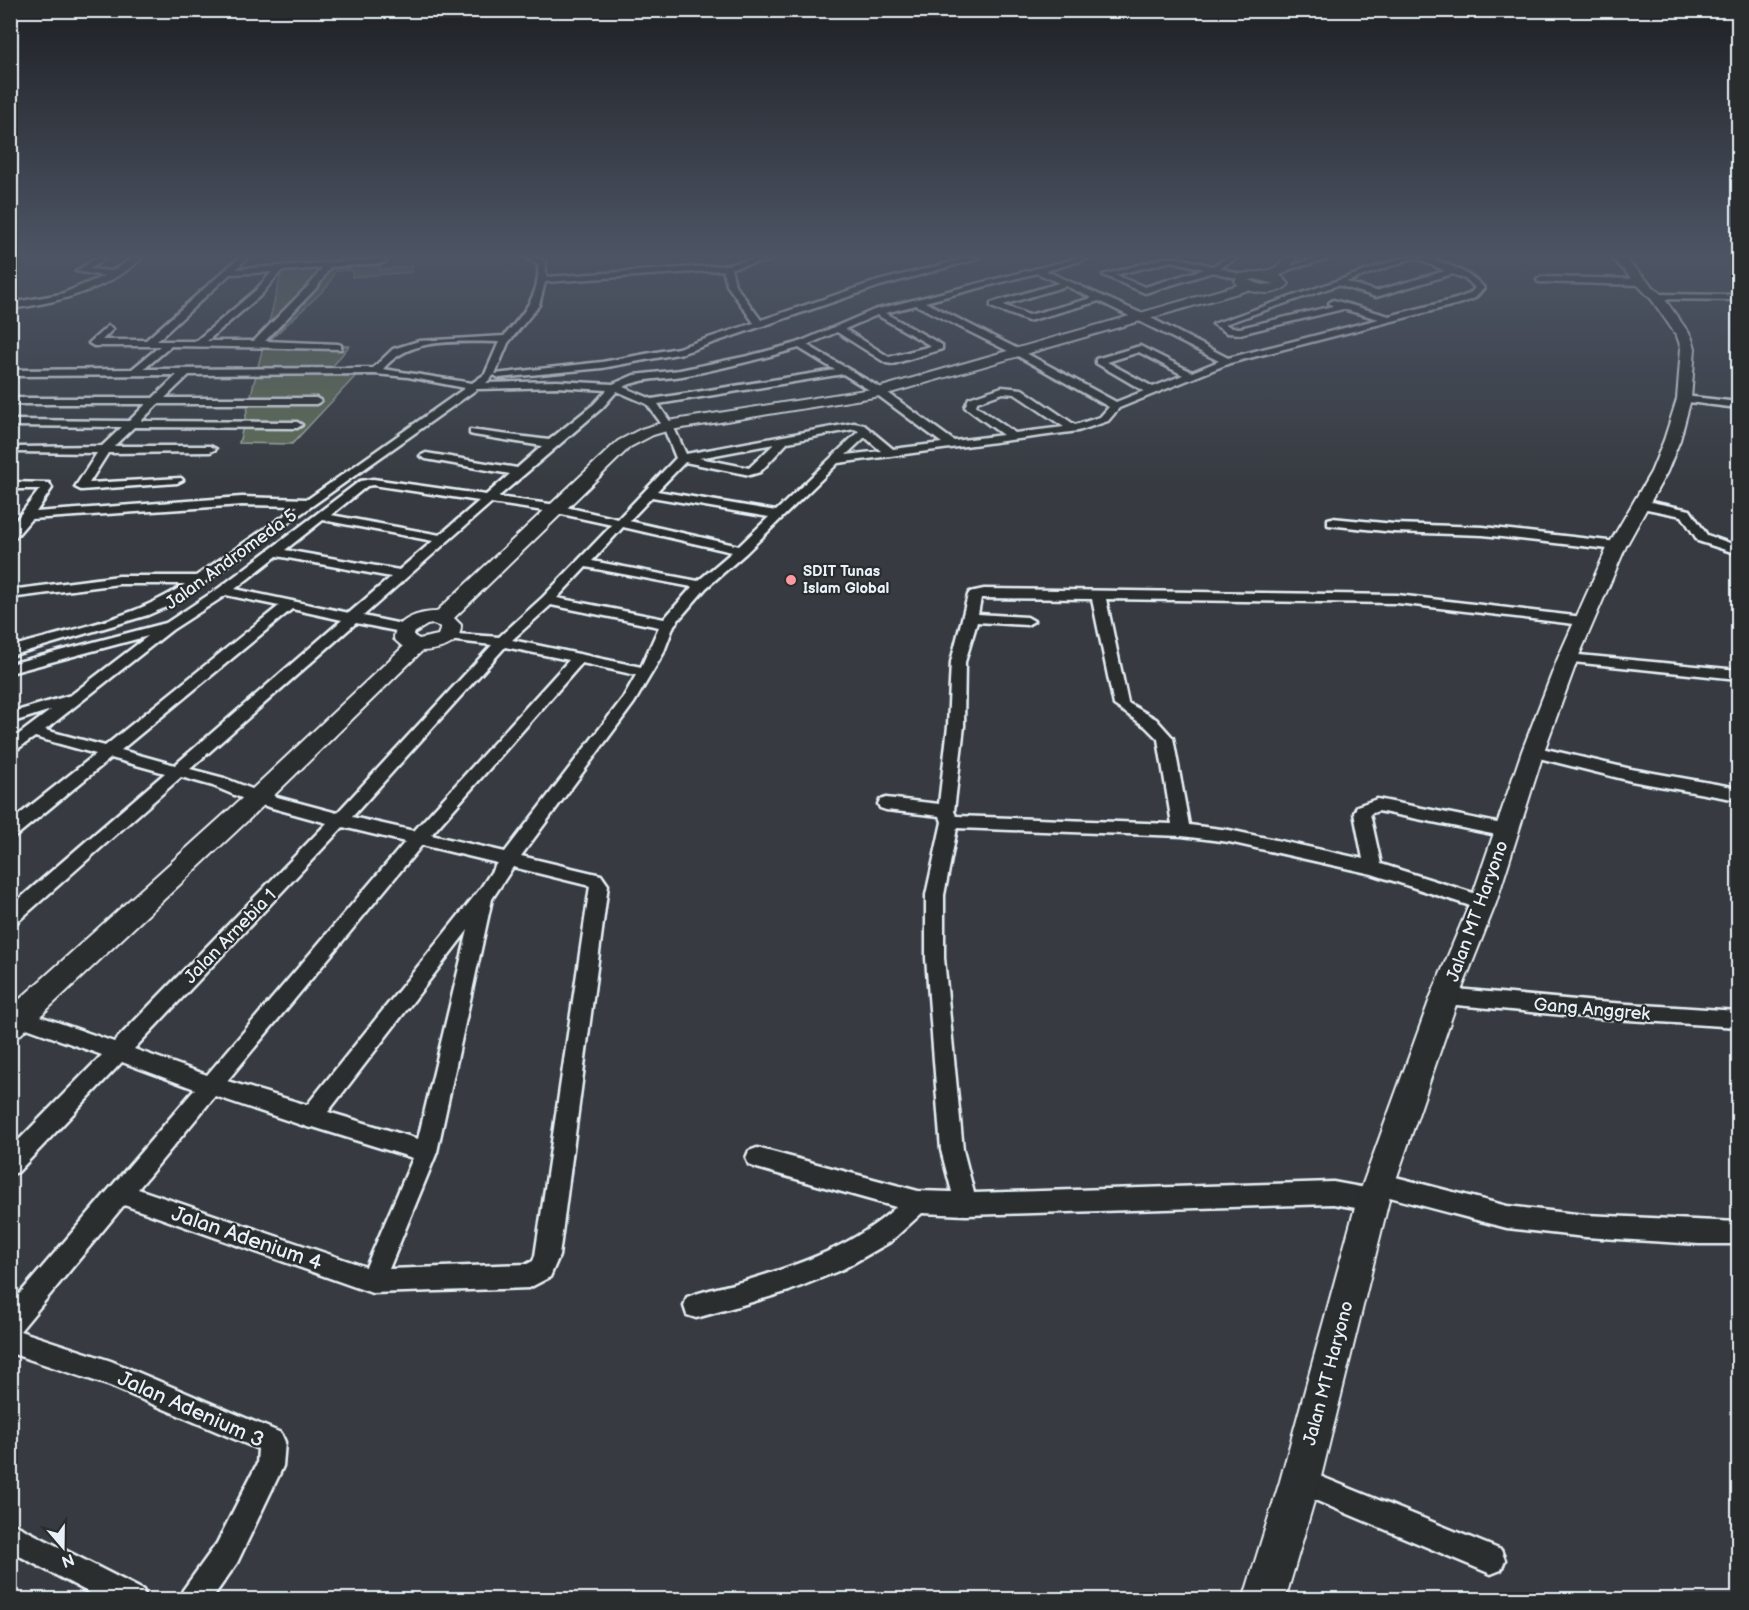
<svg xmlns="http://www.w3.org/2000/svg" width="1749" height="1610" font-family="'Balsamiq Sans',sans-serif">
<rect width="100%" height="100%" fill="#373b41"/>
<filter id="ink" filterUnits="userSpaceOnUse"><feTurbulence type="fractalNoise" baseFrequency=".0167" numOctaves="2"/><feDisplacementMap in="SourceGraphic" scale="12" xChannelSelector="R" yChannelSelector="G"/><feConvolveMatrix kernelMatrix="1 2 1 2 8 2 1 2 1" color-interpolation-filters="sRGB"/></filter>
<g filter="url(#ink)">
<!-- green -->
<path fill="#5e6c54" stroke="#a3aea6" stroke-width="1.5" d="M 285,258 L 383,258 L 380,270 L 412,266 L 412,272 L 352,277 L 353,270 L 335,271 L 328,286 L 267,343 L 349,346 L 332,367 L 364,367 L 292,444 L 239,443 Z"/>
<g fill="none" stroke-linecap="round" stroke-linejoin="round">
<!-- street casing -->
<g stroke="#e8f1f8" stroke-width="5">
<path id="street" d="M 97,258 L 106,258 L 89,269 L 112,271 L 133,258 L 142,258 C 108,290 56,303 10,309 L 10,303 L 61,294 L 104,276 L 76,271 Z
M 239,258 L 247,258 L 236,269 L 382,259 L 386,261 L 382,263 L 330,267 L 318,286 L 265,341 L 338,344 L 341,345 L 341,349 L 171,346 L 144,369 L 373,368 L 393,349 L 419,341 L 504,336 C 522,315 541,295 538,264 L 526,258 L 536,258 L 545,261 L 546,277 L 727,265 L 759,258 L 772,258 L 771,260 L 731,268 L 735,285 L 761,320 L 874,282 L 968,258 L 980,258 L 880,286 L 683,353 L 602,368 L 499,378 L 494,375 L 486,383 L 557,381 L 613,384 L 634,375 L 680,370 L 748,356 L 797,343 L 874,310 L 1078,258 L 1090,258 L 1046,271 L 1145,315 L 1228,358 L 1379,319 L 1343,309 L 1240,334 L 1227,333 L 1213,324 L 1402,258 L 1413,258 L 1346,282 L 1376,291 L 1445,271 L 1416,258 C 1435,256 1472,273 1484,288 L 1475,298 L 1462,303 L 1230,363 L 1119,408 L 1108,421 L 1078,431 L 838,463 L 746,553 L 706,588 L 674,625 L 663,654 L 634,703 L 521,856 L 601,875 L 608,885 L 559,1256 L 550,1277 L 529,1288 L 372,1293 L 124,1205 L 20,1331 L 111,1361 L 281,1433 L 285,1442 L 283,1466 L 279,1475 L 237,1563 L 211,1600 L 179,1600 L 183,1590 L 217,1543 L 257,1464 L 258,1449 L 110,1386 L 10,1353 L 10,1305 L 195,1089 L 122,1062 L 18,1172 L 10,1175 L 10,1149 L 102,1055 L 10,1022 L 10,1008 L 14,1007 L 114,1042 L 327,823 L 251,802 L 213,786 L 181,777 L 16,923 L 10,925 L 10,907 L 165,773 L 111,758 L 16,836 L 10,838 L 10,822 L 96,754 L 35,737 L 10,754 L 10,741 L 51,710 L 10,723 L 10,713 L 71,695 L 148,636 L 10,673 L 10,664 L 166,623 L 219,588 L 360,481 L 373,479 L 486,495 L 510,474 L 426,459 L 420,456 L 426,453 L 517,468 L 542,446 L 474,435 L 470,434 L 470,430 L 549,440 L 594,404 L 607,390 L 557,387 L 477,389 L 175,603 L 148,615 L 10,656 L 10,647 C 69,630 134,619 185,584 L 119,584 L 10,598 L 10,590 L 119,576 L 196,576 L 298,506 L 242,505 L 31,519 L 14,539 L 10,540 L 10,528 L 40,489 L 10,489 L 10,482 L 49,483 L 52,488 L 36,512 L 242,497 L 308,499 L 465,388 L 408,377 L 375,374 L 189,375 L 165,398 L 316,398 L 321,401 L 316,404 L 158,404 L 141,421 L 297,422 L 302,425 L 297,428 L 134,427 L 114,446 L 210,446 L 216,449 L 210,452 L 108,453 L 89,483 L 181,478 L 183,480 L 177,483 L 81,490 L 75,487 L 97,453 L 16,452 L 14,450 L 20,447 L 102,446 L 122,427 L 10,426 L 10,420 L 129,421 L 146,404 L 10,404 L 10,398 L 153,398 L 177,375 L 10,376 L 10,370 L 132,369 L 160,346 L 94,346 L 89,343 L 108,326 L 113,329 L 102,340 L 146,340 ZM 322,268 L 312,282 L 254,341 L 207,341 L 261,295 L 281,271 ZM 723,270 L 727,285 L 754,323 L 678,348 L 602,362 L 495,374 L 508,343 L 539,305 L 545,282 ZM 272,272 L 255,291 L 196,341 L 157,341 L 230,274 ZM 1037,273 L 1059,283 L 991,303 L 991,307 L 1028,321 L 1099,301 L 1219,361 L 1192,372 L 1140,346 L 1096,359 L 1096,363 L 1144,391 L 1116,402 L 1022,351 L 925,302 ZM 1452,274 L 1467,280 L 1475,288 L 1469,294 L 1456,299 L 1389,316 L 1333,300 L 1329,303 L 1333,306 L 1240,328 L 1232,328 L 1225,324 L 1338,285 L 1376,297 ZM 1066,286 L 1092,298 L 1029,315 L 1003,305 ZM 916,305 L 1016,355 L 1109,407 L 1100,417 L 1075,425 L 1022,389 L 1002,387 L 969,398 L 965,407 L 1003,435 L 954,441 L 884,390 L 807,345 L 837,332 L 886,363 L 893,364 L 942,349 L 942,345 L 885,313 ZM 877,315 L 931,346 L 889,357 L 845,329 ZM 499,342 L 485,374 L 472,383 L 383,369 C 411,336 460,342 499,342 ZM 799,348 L 835,370 L 652,399 L 623,387 C 642,378 662,379 682,376 C 721,369 760,359 799,348 ZM 1139,352 L 1183,375 L 1153,387 L 1107,362 ZM 843,374 L 876,394 L 942,443 L 893,449 L 864,425 L 854,423 L 686,454 L 673,426 L 658,404 ZM 617,391 L 647,404 L 663,426 L 676,458 L 618,519 L 557,505 L 498,497 L 602,408 ZM 1003,393 L 1015,394 L 1064,427 L 1015,433 L 976,406 L 977,402 ZM 854,429 L 859,431 L 776,511 L 657,491 L 685,462 L 750,475 L 760,472 L 788,442 ZM 865,437 L 881,451 L 846,455 ZM 774,444 L 749,468 L 699,458 ZM 373,485 L 479,501 L 440,535 L 331,515 L 367,486 ZM 652,497 L 769,517 L 739,546 L 629,521 ZM 491,503 L 557,513 L 612,525 L 543,597 L 499,637 L 443,633 L 441,636 L 448,640 L 492,645 L 337,813 L 262,793 L 224,778 L 190,769 L 356,623 L 406,633 L 411,632 L 413,629 L 411,626 L 363,616 ZM 323,520 L 433,541 L 399,570 L 285,550 ZM 623,527 L 732,552 L 698,581 L 592,561 ZM 277,556 L 391,577 L 349,613 L 235,589 ZM 586,567 L 692,587 L 664,619 L 557,598 ZM 226,595 L 279,606 L 105,746 L 45,730 L 172,630 ZM 551,605 L 659,627 L 641,667 L 512,640 ZM 292,609 L 342,620 L 175,765 L 121,750 ZM 505,647 L 569,660 L 414,831 L 352,817 ZM 582,663 L 636,675 L 623,698 L 505,852 L 431,835 ZM 343,827 L 405,842 L 207,1075 L 134,1049 ZM 422,845 L 497,863 L 480,889 L 307,1105 L 227,1081 ZM 513,867 L 590,886 L 535,1256 L 533,1261 L 527,1264 L 389,1269 L 437,1152 L 492,899 ZM 468,930 L 418,1139 L 328,1112 ZM 215,1096 L 310,1128 L 313,1127 L 413,1158 L 366,1267 L 138,1189 Z
M 1164,258 L 1179,258 L 1212,266 L 1228,258 L 1237,258 L 1220,268 L 1248,277 L 1244,280 L 1213,272 L 1145,293 L 1103,275 ZM 1172,261 L 1204,269 L 1145,287 L 1115,275 Z
M 1319,258 L 1331,258 L 1283,271 L 1279,269 Z
M 1541,277 L 1642,279 L 1646,282 L 1642,285 L 1538,282 L 1537,280 Z
M 1657,294 L 1738,295 L 1738,300 L 1654,299 L 1654,295 Z
M 1684,396 L 1738,402 L 1738,408 L 1680,401 L 1680,397 Z
M 1641,500 L 1690,510 L 1707,535 L 1738,546 L 1738,554 L 1698,541 L 1682,516 L 1637,507 L 1635,504 Z
M 1332,518 L 1394,524 L 1483,527 L 1617,542 L 1623,546 L 1617,550 L 1483,535 L 1394,532 L 1328,525 L 1328,519 Z
M 984,589 L 1397,595 L 1583,617 L 1590,621 L 1583,625 L 1397,603 L 1106,599 L 1128,703 L 1156,719 L 1173,738 L 1189,825 L 1229,830 L 1363,859 L 1354,813 L 1357,806 L 1377,799 L 1507,825 L 1513,827 L 1515,831 L 1513,835 L 1507,837 L 1378,811 L 1370,814 L 1381,864 L 1489,898 L 1492,903 L 1489,908 L 1483,910 L 1372,874 L 1229,842 L 1182,836 L 957,828 L 944,895 L 944,958 L 963,1150 L 974,1193 L 1333,1182 L 1371,1189 L 1369,1184 L 1372,1176 L 1380,1173 L 1507,1206 L 1585,1215 L 1738,1222 L 1738,1244 L 1699,1244 L 1585,1237 L 1507,1228 L 1382,1195 L 1384,1200 L 1381,1208 L 1373,1211 L 1333,1204 L 966,1215 L 922,1213 L 890,1242 L 843,1269 L 789,1291 L 742,1305 L 696,1318 L 687,1315 L 684,1306 L 687,1297 C 706,1290 726,1286 745,1281 C 799,1265 854,1246 896,1207 L 757,1168 L 749,1165 L 746,1158 L 749,1151 L 757,1148 L 918,1191 L 952,1192 L 941,1150 L 926,958 L 926,895 L 942,822 L 940,816 L 886,810 L 880,808 L 878,804 L 880,800 L 886,798 L 939,804 L 948,726 L 951,662 L 968,595 L 970,592 ZM 981,598 L 1092,599 L 1114,705 L 1146,727 L 1158,739 L 1172,824 L 956,816 L 954,811 L 964,726 L 965,662 L 977,622 L 1027,625 L 1034,621 L 1027,617 L 978,614 Z
M 1568,654 L 1738,670 L 1738,679 L 1563,661 L 1561,658 Z
M 1533,746 L 1631,769 L 1738,788 L 1738,800 L 1631,781 L 1527,755 L 1525,751 L 1527,747 Z
M 1445,988 L 1597,1002 L 1738,1011 L 1738,1027 L 1597,1018 L 1445,1004 L 1438,1002 L 1435,996 L 1438,990 Z
M 1300,1468 L 1501,1550 L 1505,1560 L 1501,1570 L 1491,1574 L 1291,1490 L 1287,1481 L 1291,1472 Z
M 10,1522 L 143,1590 L 147,1600 L 103,1600 L 10,1551 Z"/>
</g>
<!-- secondary casing -->
<g stroke="#e8f1f8" stroke-width="4">
<path id="secondary" d="M 1284,258 L 1296,258 L 1287,272 L 1280,275 L 1289,284 C 1278,296 1262,294 1248,290 L 880,396 L 670,430 L 653,435 L 630,447 L 454,618 L 461,625 C 461,646 439,650 422,651 L 265,804 L 20,1035 L 10,1038 L 10,1008 L 249,792 L 403,647 L 394,639 C 394,619 420,612 436,612 L 618,441 L 641,429 L 668,421 L 878,388 L 1238,285 L 1235,281 L 1240,274 C 1258,270 1273,276 1284,258 ZM 1255,279 L 1275,284 L 1262,285 L 1248,280 ZM 433,624 L 441,627 L 438,635 L 419,639 L 414,636 L 414,633 L 427,625 Z
M 1612,258 L 1624,258 L 1661,294 L 1691,336 L 1695,348 L 1691,399 L 1680,440 L 1667,472 L 1626,546 L 1578,658 L 1544,751 L 1496,903 L 1459,996 L 1389,1200 L 1320,1481 L 1285,1600 L 1243,1600 L 1280,1481 L 1357,1200 L 1431,996 L 1470,903 L 1522,751 L 1558,658 L 1608,546 L 1651,472 L 1664,440 L 1677,399 L 1681,348 L 1677,336 L 1652,300 Z"/>
</g>
<!-- street -->
<use href="#street" fill="#2a2d2e" fill-rule="evenodd"/>
<!-- secondary -->
<use href="#secondary" fill="#2a2d2e" fill-rule="evenodd"/>
</g>
</g>
<!-- sky -->
<linearGradient id="sky" x2="0" y2="1"><stop stop-color="#1e2024"/><stop offset="0.53" stop-color="#4d5565"/><stop offset="1" stop-color="#4d5565" stop-opacity="0"/></linearGradient>
<rect width="1749" height="483" fill="url(#sky)"/>
<!-- markers -->
<circle fill="#ff9aa2" stroke="#2a2d2e" stroke-width="2" cx="791" cy="580" r="6"/>
<g text-anchor="middle" stroke-width="4.5" stroke-linejoin="round" paint-order="stroke">
<!-- far-poi labels -->
<g font-size="15" font-weight="bold" fill="#e8f1f8" stroke="#2a2d2e" text-anchor="start">
<text x="803" y="576">SDIT Tunas<tspan x="803" dy="17">Islam Global</tspan></text>
</g>
<!-- street labels -->
<g font-size="18" fill="#e8f1f8" stroke="#2a2d2e">
<text transform="translate(231 559) rotate(-36)" y="6">Jalan Andromeda 5</text>
<text transform="translate(1477 911) rotate(-70)" y="6">Jalan MT Haryono</text>
<text transform="translate(230 936) rotate(-46)" y="6">Jalan Arnebia 1</text>
<text transform="translate(1592 1009) rotate(5)" y="6">Gang Anggrek</text>
<text transform="translate(1328 1373) rotate(-75)" y="6">Jalan MT Haryono</text>
</g>
<!-- near-street labels -->
<g font-size="21" fill="#e8f1f8" stroke="#2a2d2e">
<text transform="translate(247 1238) rotate(19)" y="7">Jalan Adenium 4</text>
<text transform="translate(191 1409) rotate(24)" y="7">Jalan Adenium 3</text>
</g>
</g>
<!-- margin -->
<rect width="1749" height="1610" fill="none" stroke="#2a2d2e" stroke-width="36"/>
<rect x="18" y="18" width="1713" height="1574" fill="none" stroke="#e8f1f8" stroke-width="2" filter="url(#ink)"/>
<!-- north arrow -->
<g transform="translate(63 1547) rotate(160)" stroke="#2a2d2e" stroke-width="4.5" paint-order="stroke">
<path d="M0-4.5L10 22L0 15L-10 22Z" fill="#e8f1f8"/>
<text y="-9" font-size="16" font-weight="bold" text-anchor="middle" fill="#e8f1f8">N</text>
</g>
</svg>
